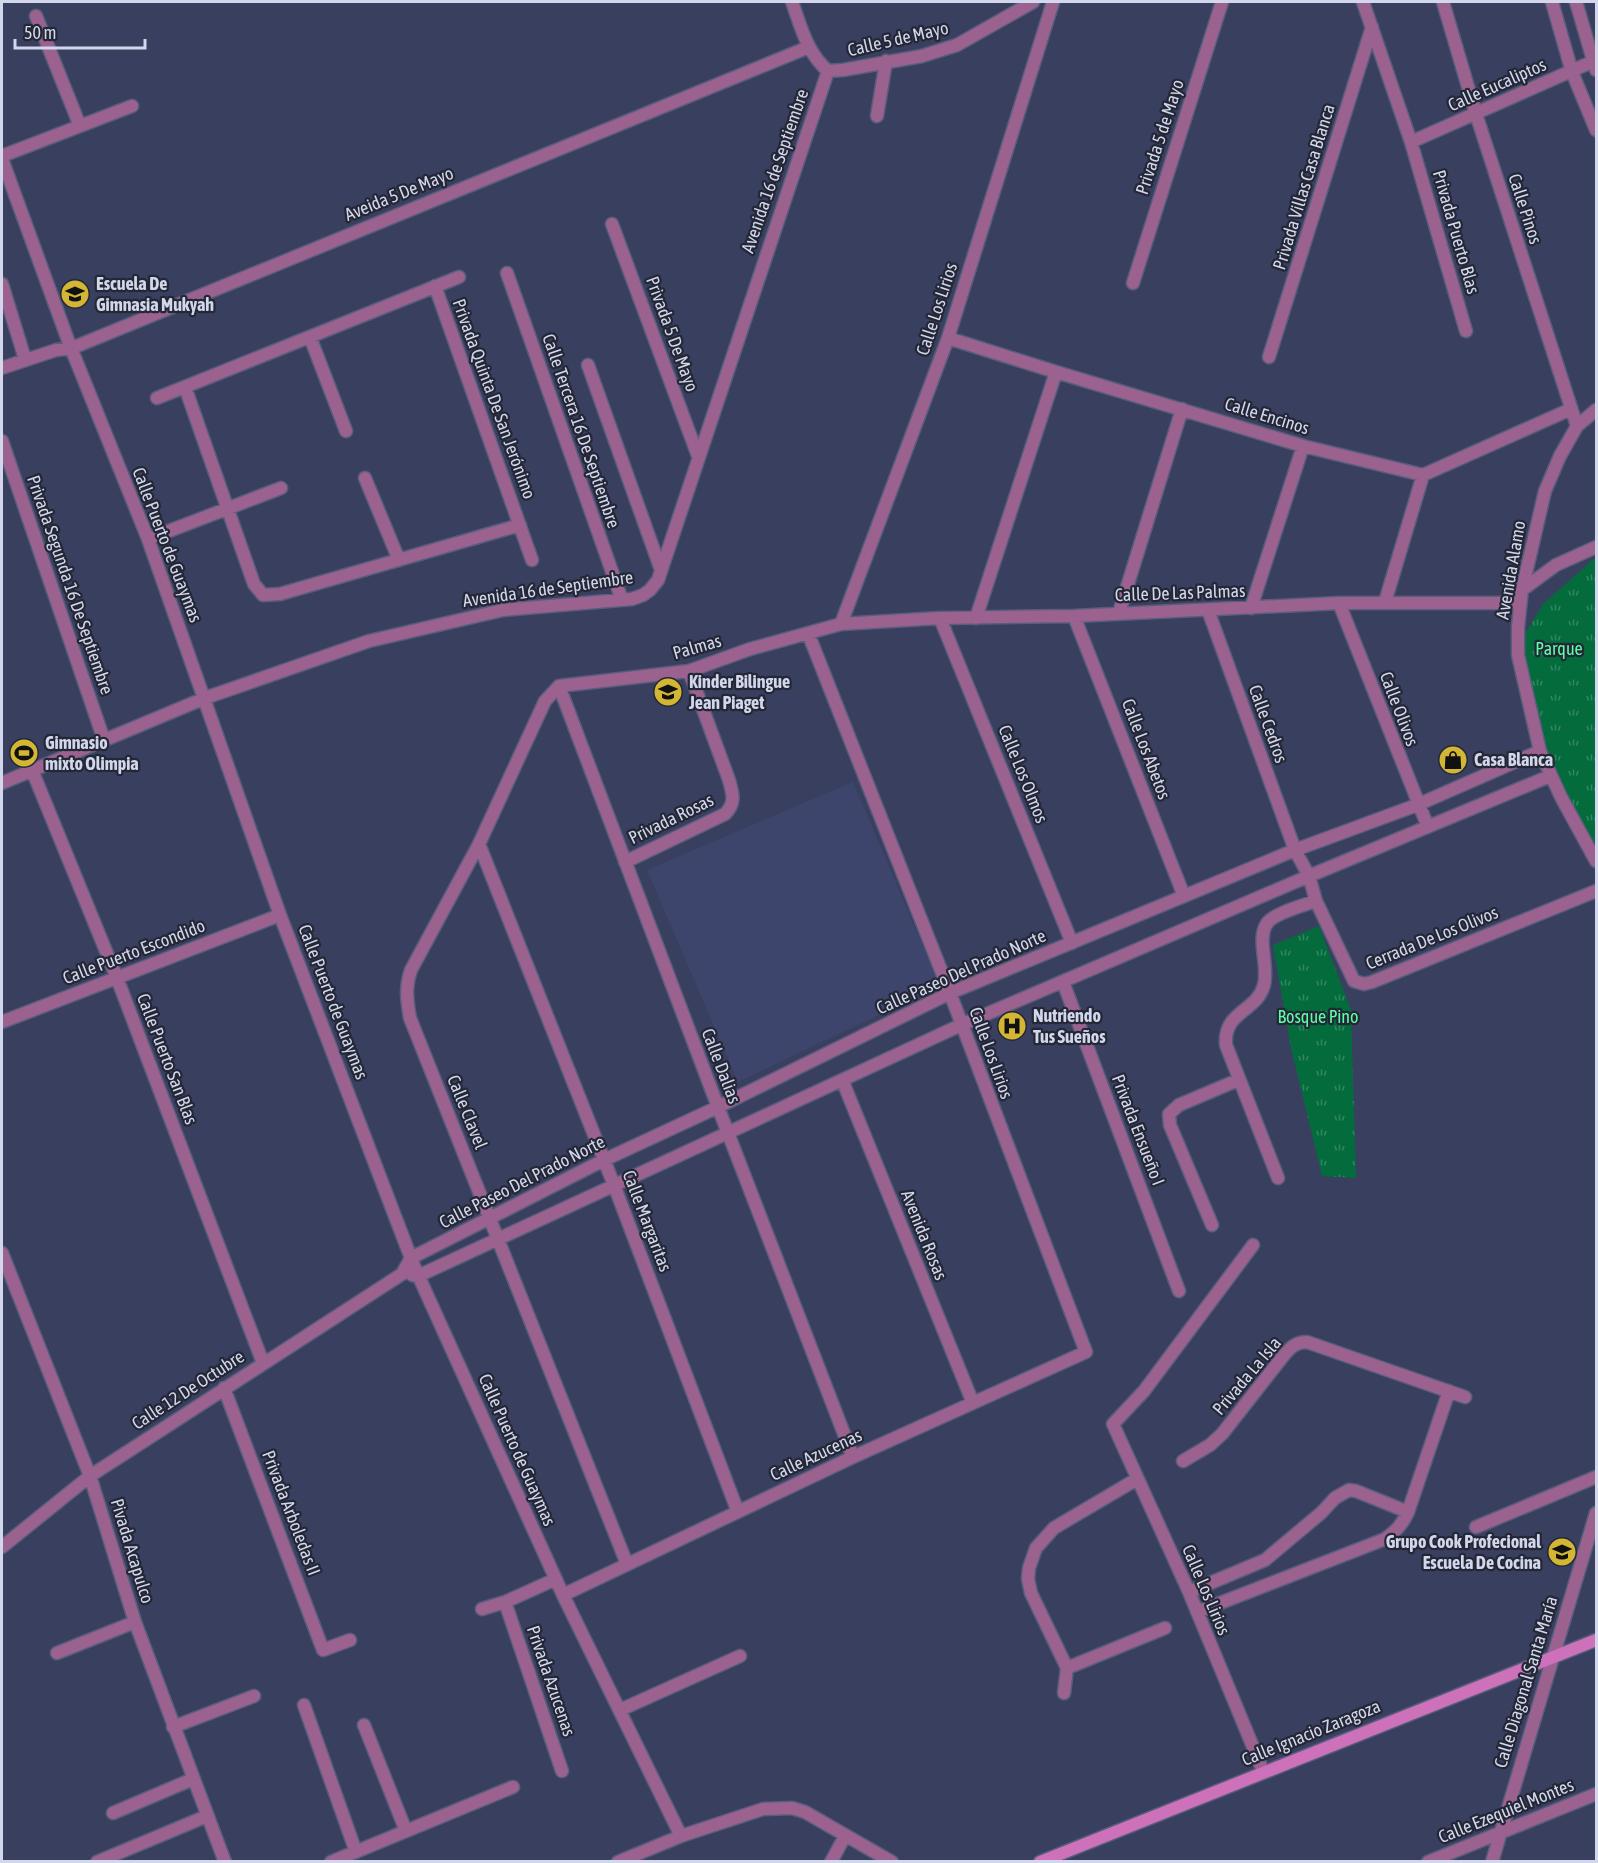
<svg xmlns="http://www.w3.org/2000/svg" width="1598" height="1863" font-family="'Asap Condensed',sans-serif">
<defs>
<pattern id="park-tufts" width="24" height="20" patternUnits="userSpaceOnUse" patternTransform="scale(1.5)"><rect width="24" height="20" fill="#036b3c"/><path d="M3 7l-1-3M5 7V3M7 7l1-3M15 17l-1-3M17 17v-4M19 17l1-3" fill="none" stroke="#338662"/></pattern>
</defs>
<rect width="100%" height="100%" fill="#393f5f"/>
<!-- built -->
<path fill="#3e456c" d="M 853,782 L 940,986 L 738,1082 L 647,870 Z"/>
<!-- park -->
<path fill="url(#park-tufts)" d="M 1596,557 L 1596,857 L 1540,750 L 1520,642 L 1543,604 Z
M 1319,926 L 1351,1010 L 1356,1178 L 1322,1176 L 1291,1048 L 1273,945 Z"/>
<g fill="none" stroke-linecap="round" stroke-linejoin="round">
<!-- street casing -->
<g stroke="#585d7b" stroke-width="15">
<path id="street" d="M 792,2 C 801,27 807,53 828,71 L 843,70 L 922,56 L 957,45 L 1033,2
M 1363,2 L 1411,142 L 1466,331
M 1443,2 L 1476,114 L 1577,426
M 1552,2 L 1572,72 L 1596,130
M 1576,2 L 1596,70
M 36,16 L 80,126
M 877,116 L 886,61
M 1411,142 L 1596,60
M 2,156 L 132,106
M 2,159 L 69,343 L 148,539 L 280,915 L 414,1266 L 563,1595 L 681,1836
M 612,224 L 698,456
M 507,273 L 622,600
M 1133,283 L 1222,2
M 2,284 L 25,359
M 435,286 L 532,560
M 310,337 L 346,431
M 948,338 L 1056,372 L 1303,446 L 1423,475 L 1571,409
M 1269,357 L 1372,27
M 588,365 L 661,570
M 2,368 L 56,350 L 72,348 L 809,47
M 185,387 L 254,584 L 263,595 L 280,594 L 520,525
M 157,398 L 459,277
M 1596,410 L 1577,426 L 1560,456 L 1545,491 L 1522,590 L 1518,627 L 1518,655 L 1540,751 L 1561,797 L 1596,861
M 2,441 L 104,740
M 365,478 L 399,560
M 148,539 L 281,488
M 1522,590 L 1556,565 L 1596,547
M 1385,602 L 1423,475
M 1339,603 L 1428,827
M 1251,608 L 1303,446
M 1208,610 L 1295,850 L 1309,876 L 1316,901 L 1354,981 L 1364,984 L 1372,982 L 1596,891
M 1119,613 L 1182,409
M 1074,616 L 1184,896
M 940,618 L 1072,943
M 976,618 L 1056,372
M 841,624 L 948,338 L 1053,2
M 559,686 L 689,671 L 750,649 L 841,624 L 940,618 L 1074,616 L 1339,603 L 1520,603
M 559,686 L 545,701 L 479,844 L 411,970 C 405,987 407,1001 410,1018 L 627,1564
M 559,686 L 718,1107 L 853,1457
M 32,770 L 117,978 L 263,1363
M 2,783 L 205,698 L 369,641 L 503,610 L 632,599 L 643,595 L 650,590 L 658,580 L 828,71
M 479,844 L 614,1185 L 738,1512
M 625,862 L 725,814 C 736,803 733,794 729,780 L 689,671
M 1063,982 L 1179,1291
M 2,1022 L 280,915
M 843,1082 L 973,1403
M 1278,1178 L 1226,1045 C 1223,1011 1257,1012 1264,985 C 1269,967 1257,940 1266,925 C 1271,914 1304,905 1316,901
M 1212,1225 L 1170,1125 L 1169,1114 L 1179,1105 L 1238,1080
M 1253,1245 L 1144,1391 L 1113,1424 L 1189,1592 L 1263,1771
M 2,1253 L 90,1476 L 135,1622 L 225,1862
M 412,1275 L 418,1276 L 961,1025 L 1309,876 L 1550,776
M 224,1388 L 323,1650 L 350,1640
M 1183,1461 L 1210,1445 L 1222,1434 L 1284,1355 C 1291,1347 1296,1342 1307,1342 L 1465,1397
M 1476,1527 L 1596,1477
M 2,1547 L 90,1476 L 402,1274 L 411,1258 L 604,1160 L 718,1107 L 950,993 L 1295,850 L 1417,805 L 1540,751
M 1189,1592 L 1265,1560 L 1321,1513 L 1335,1498 L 1349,1490 L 1356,1491 L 1408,1512
M 563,1595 L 853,1457 L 1086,1352 L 950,993 L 808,633
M 505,1602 L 562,1771
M 482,1609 L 505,1602 L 556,1579
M 1197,1612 L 1385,1539 C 1396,1531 1402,1525 1408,1512 L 1449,1391
M 57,1653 L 135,1622
M 1067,1668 L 1165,1628
M 1064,1693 L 1067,1668 L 1031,1593 L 1028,1579 L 1029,1568 L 1036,1548 L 1054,1528 L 1137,1479
M 304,1705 L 356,1852
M 620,1710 L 740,1656
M 364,1725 L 406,1831
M 173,1727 L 254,1696
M 113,1813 L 193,1779
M 97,1862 L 207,1816
M 331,1862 L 513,1787
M 618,1862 L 681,1836 L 763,1809 L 792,1808 L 805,1812 L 892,1862
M 831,1862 L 845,1836
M 1428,1862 L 1596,1794
M 1492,1862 L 1596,1513"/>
</g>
<!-- secondary casing -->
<g stroke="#585d7b" stroke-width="15">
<path id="secondary" d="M 1040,1862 L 1596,1640"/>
</g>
<!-- street -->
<use href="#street" stroke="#9c628f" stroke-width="12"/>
<!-- secondary -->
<use href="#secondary" stroke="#cc71ba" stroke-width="12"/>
</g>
<!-- icons -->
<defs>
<g id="school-disc" transform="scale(1.5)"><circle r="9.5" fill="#d4b635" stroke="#242736"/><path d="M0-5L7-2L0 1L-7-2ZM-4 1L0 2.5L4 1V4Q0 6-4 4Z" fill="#111"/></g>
<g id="stadium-disc" transform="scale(1.5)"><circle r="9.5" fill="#d4b635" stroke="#242736"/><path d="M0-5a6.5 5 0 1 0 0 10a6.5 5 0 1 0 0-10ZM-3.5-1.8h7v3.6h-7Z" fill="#111"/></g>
<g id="shop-disc" transform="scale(1.5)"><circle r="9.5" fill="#d4b635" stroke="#242736"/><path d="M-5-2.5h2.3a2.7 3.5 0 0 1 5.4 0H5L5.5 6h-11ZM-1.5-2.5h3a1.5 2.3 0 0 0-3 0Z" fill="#111"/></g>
<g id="hospital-disc" transform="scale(1.5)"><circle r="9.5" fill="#d4b635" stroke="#242736"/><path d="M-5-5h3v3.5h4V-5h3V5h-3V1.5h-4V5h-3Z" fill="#111"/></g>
<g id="university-disc" transform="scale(1.5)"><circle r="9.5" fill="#d4b635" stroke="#242736"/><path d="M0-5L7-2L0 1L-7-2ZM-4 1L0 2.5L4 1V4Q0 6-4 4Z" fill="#111"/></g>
</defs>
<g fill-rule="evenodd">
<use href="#school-disc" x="75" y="294"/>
<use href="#school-disc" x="668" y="692"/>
<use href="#stadium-disc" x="24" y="753"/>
<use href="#shop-disc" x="1453" y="760"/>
<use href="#hospital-disc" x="1012" y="1026"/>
<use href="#university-disc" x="1562" y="1552"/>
</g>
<g text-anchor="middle" stroke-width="4.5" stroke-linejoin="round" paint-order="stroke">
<!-- street labels -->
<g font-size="18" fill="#d2d7eb" stroke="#242736">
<text transform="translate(898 39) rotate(-13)" y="6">Calle 5 de Mayo</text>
<text transform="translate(1497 85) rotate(-24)" y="6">Calle Eucaliptos</text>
<text transform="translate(1160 137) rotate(-72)" y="6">Privada 5 de Mayo</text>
<text transform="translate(775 171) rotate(-71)" y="6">Avenida 16 de Septiembre</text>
<text transform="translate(1304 187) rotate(-73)" y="6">Privada Villas Casa Blanca</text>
<text transform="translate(399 194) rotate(-22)" y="6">Aveida 5 De Mayo</text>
<text transform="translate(1525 209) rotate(72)" y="6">Calle Pinos</text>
<text transform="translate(1456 232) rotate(74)" y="6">Privada Puerto Blas</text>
<text transform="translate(937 309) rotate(-72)" y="6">Calle Los Lirios</text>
<text transform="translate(672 334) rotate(70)" y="6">Privada 5 De Mayo</text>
<text transform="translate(494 399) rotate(70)" y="6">Privada Quinta De San Jerónimo</text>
<text transform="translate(1267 416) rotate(17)" y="6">Calle Encinos</text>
<text transform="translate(581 431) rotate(71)" y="6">Calle Tercera 16 De Septiembre</text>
<text transform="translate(167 545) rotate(69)" y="6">Calle Puerto de Guaymas</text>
<text transform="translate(1511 570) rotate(-80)" y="6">Avenida Alamo</text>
<text transform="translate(70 585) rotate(71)" y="6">Privada Segunda 16 De Septiembre</text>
<text transform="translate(548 589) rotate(-8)" y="6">Avenida 16 de Septiembre</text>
<text transform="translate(1180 593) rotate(-2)" y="6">Calle De Las Palmas</text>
<text transform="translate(697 647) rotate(-16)" y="6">Palmas</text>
<text transform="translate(1399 709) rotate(69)" y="6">Calle Olivos</text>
<text transform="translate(1268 724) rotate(70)" y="6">Calle Cedros</text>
<text transform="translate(1146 749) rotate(69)" y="6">Calle Los Abetos</text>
<text transform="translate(1023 774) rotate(68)" y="6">Calle Los Olmos</text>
<text transform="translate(671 819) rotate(-26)" y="6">Privada Rosas</text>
<text transform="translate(1432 938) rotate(-22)" y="6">Cerrada De Los Olivos</text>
<text transform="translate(134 952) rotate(-21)" y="6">Calle Puerto Escondido</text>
<text transform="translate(961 972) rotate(-24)" y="6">Calle Paseo Del Prado Norte</text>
<text transform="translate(333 1002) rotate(69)" y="6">Calle Puerto de Guaymas</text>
<text transform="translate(991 1053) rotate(70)" y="6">Calle Los Lirios</text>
<text transform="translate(167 1059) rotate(69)" y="6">Calle Puerto San Blas</text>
<text transform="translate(721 1066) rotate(69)" y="6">Calle Dalias</text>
<text transform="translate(467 1112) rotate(68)" y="6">Calle Clavel</text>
<text transform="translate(1138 1130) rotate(69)" y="6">Privada Ensueño I</text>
<text transform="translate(522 1182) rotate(-27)" y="6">Calle Paseo Del Prado Norte</text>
<text transform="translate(647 1221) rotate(69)" y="6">Calle Margaritas</text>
<text transform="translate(924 1235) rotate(68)" y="6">Avenida Rosas</text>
<text transform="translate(1247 1376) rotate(-50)" y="6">Privada La Isla</text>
<text transform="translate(188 1390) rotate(-33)" y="6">Calle 12 De Octubre</text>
<text transform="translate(517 1450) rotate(66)" y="6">Calle Puerto de Guaymas</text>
<text transform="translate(816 1455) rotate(-25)" y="6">Calle Azucenas</text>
<text transform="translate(291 1513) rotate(69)" y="6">Privada Arboledas II</text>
<text transform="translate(132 1551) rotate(73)" y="6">Pivada Acapulco</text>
<text transform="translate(1206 1590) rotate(67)" y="6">Calle Los Lirios</text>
<text transform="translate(551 1681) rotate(71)" y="6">Privada Azucenas</text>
<text transform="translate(1526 1682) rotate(-73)" y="6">Calle Diagonal Santa María</text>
<text transform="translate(1311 1733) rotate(-22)" y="6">Calle Ignacio Zaragoza</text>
<text transform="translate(1506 1811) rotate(-22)" y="6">Calle Ezequiel Montes</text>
</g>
<!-- poi labels -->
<g font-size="18" font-weight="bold" fill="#d2d7eb" stroke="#242736" text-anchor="start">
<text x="96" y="290">Escuela De<tspan x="96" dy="21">Gimnasia Mukyah</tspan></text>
<text x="689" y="688">Kinder Bilingue<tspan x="689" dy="21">Jean Piaget</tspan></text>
<text x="45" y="749">Gimnasio<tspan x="45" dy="21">mixto Olimpia</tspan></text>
<text x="1474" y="766">Casa Blanca</text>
<text x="1033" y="1022">Nutriendo<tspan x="1033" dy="21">Tus Sueños</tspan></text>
<text x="1541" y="1548" text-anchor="end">Grupo Cook Profecional<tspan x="1541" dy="21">Escuela De Cocina</tspan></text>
</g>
<!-- park labels -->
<g font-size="18" fill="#5bffa4" stroke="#242736">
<text x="1559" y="655">Parque</text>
<text x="1318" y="1023">Bosque Pino</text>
</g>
</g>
<!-- border -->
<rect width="1598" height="1863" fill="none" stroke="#d2d7eb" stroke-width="6"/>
<!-- scale -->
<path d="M15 39v9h130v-9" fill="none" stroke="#d2d7eb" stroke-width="3"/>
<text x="24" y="39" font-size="18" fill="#d2d7eb" stroke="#242736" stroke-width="4.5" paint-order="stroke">50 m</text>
</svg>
